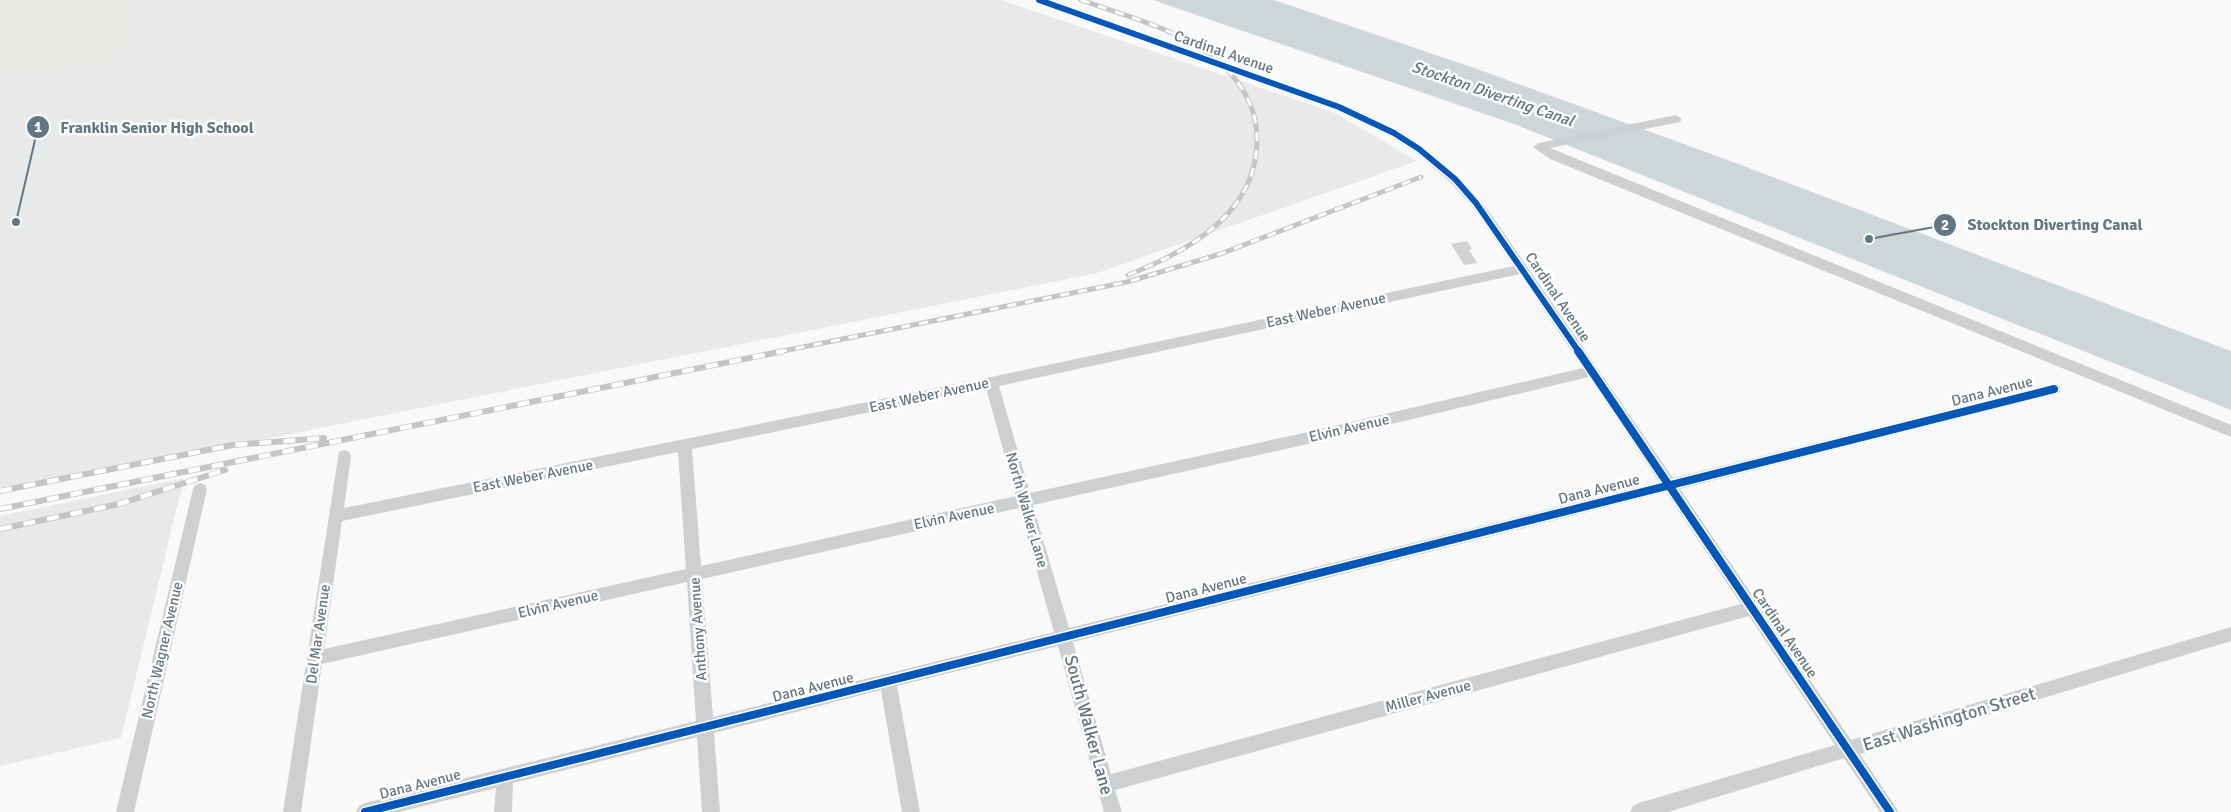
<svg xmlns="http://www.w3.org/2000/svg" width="2231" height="812" font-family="Signika,sans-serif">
<rect width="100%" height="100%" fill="#f9f9f9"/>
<!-- built -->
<path fill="#e8e9e9" d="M 0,0 L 1001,0 L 1335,113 L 1417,161 L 1097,273 L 0,492 Z
M 184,478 L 121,738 L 0,766 L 0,516 Z"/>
<!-- green -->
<path fill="#e8ebe6" d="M 0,0 L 138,0 L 137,12 L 111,66 L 0,73 Z"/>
<!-- water -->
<path fill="#ced6d9" d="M 1153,0 L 1274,0 L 1477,69 L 1725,159 L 2231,351 L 2231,410 L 1514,124 Z"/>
<!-- building -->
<path fill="#d0d2d3" d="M 1467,241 L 1472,249 L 1469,250 L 1477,263 L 1464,265 L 1451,244 Z"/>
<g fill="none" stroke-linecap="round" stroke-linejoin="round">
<!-- street -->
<path fill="#cecfd0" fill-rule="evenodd" d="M 1034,0 L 1049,0 C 1108,21 1168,44 1227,64 C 1333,101 1419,120 1490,213 L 1673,478 L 2054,384 L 2059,385 L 2061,389 L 2059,393 L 2054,394 L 1680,489 L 1851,740 L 2231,627 L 2231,641 L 1860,754 L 1899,812 L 1880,812 L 1844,758 L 1668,812 L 1630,812 L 1633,806 L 1639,803 L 1835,745 L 1749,616 L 1115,790 L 1122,812 L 1104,812 L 1058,646 L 897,686 L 920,812 L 902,812 L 881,690 L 714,733 L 720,812 L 702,812 L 697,737 L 513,783 L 512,812 L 494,812 L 496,788 L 399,812 L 356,812 L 359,806 L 365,803 L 696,721 L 687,582 L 322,664 L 301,812 L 283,812 L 339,452 L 344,450 L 349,452 L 351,456 L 344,508 L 991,377 L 1514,266 L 1472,206 L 1450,182 L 1415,152 L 1390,136 L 1363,122 L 1307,99 L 1174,53 ZM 1520,274 L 1583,368 L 1299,434 L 1030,493 L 999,386 ZM 1589,377 L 1659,482 L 1069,628 L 1033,505 L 1299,446 ZM 986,388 L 1016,496 L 701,566 L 692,449 ZM 678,452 L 686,569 L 324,649 L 342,521 ZM 1666,492 L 1741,604 L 1111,774 L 1073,642 ZM 1019,508 L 1054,632 L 713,717 L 702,579 Z
M 1676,115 L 1682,119 L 1680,122 L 1550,148 L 2231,425 L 2231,437 L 1550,159 L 1533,147 L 1539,143 Z
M 200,483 L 205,485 L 207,489 L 134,812 L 116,812 L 193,489 L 195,485 Z"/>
<!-- rail-far1 casing -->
<g stroke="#c3c5c6" stroke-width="5">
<path id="rail-far1" d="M 1081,0 C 1126,16 1175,28 1213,57 C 1239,77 1257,106 1257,138 C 1258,213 1189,251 1128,275
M 778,352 L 1127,282 L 1220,254 L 1421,177"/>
</g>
<!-- rail casing -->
<g stroke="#c3c5c6" stroke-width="6">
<path id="rail" d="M 0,491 L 233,445 L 324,438
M 0,509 L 784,351
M 0,529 L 119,504 L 225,470"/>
</g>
<!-- rail-far1 -->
<use href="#rail-far1" stroke="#fff" stroke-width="3" stroke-dasharray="9" stroke-linecap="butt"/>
<!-- rail -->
<use href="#rail" stroke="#fff" stroke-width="4.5" stroke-dasharray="12" stroke-linecap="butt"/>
<!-- cycleway-far1 casing -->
<g stroke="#fff" stroke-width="9">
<path id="cycleway-far1" d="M 1039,0 L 1339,107 L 1394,133 L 1419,149 L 1455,179 L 1476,203 L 1579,352"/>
</g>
<!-- cycleway casing -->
<g stroke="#fff" stroke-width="11">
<path id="cycleway" d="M 1578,351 L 1890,812
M 365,812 L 2054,389"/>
</g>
<!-- cycleway-far1 -->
<use href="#cycleway-far1" stroke="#0057b8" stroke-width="6"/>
<!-- cycleway -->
<use href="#cycleway" stroke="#0057b8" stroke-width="8"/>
</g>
<g text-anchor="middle" stroke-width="5" stroke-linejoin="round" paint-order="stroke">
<!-- street labels -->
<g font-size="15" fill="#657683" stroke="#fff">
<text transform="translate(1224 52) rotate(19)" y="5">Cardinal Avenue</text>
<text transform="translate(1558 297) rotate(56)" y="5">Cardinal Avenue</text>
<text transform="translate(1326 310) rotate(-12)" y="5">East Weber Avenue</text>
<text transform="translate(1992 391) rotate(-14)" y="5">Dana Avenue</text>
<text transform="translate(929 395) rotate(-12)" y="5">East Weber Avenue</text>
<text transform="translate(1349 428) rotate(-13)" y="5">Elvin Avenue</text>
<text transform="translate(533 476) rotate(-11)" y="5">East Weber Avenue</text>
<text transform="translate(1599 489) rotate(-14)" y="5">Dana Avenue</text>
<text transform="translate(1027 510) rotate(74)" y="5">North Walker Lane</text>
<text transform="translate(954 516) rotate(-12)" y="5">Elvin Avenue</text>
<text transform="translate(1206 588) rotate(-14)" y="5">Dana Avenue</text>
<text transform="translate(558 604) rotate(-13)" y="5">Elvin Avenue</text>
<text transform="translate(698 629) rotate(-94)" y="5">Anthony Avenue</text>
<text transform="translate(1785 633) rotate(56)" y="5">Cardinal Avenue</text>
<text transform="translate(318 634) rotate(-82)" y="5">Del Mar Avenue</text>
<text transform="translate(162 650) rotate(-77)" y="5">North Wagner Avenue</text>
<text transform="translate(813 687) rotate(-14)" y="5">Dana Avenue</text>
<text transform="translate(1428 696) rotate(-15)" y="5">Miller Avenue</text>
<text transform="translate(420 784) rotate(-14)" y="5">Dana Avenue</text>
</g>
<!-- water labels -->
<g font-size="16" font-style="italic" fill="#60757c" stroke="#fff">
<text transform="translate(1493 93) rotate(19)" y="6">Stockton Diverting Canal</text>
</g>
<!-- near-street labels -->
<g font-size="18" fill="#657683" stroke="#fff">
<text transform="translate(1949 719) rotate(-17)" y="6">East Washington Street</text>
<text transform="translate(1089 725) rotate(75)" y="6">South Walker Lane</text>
</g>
</g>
<!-- callouts -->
<path fill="none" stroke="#657683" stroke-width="2" d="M16 222L38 127M1869 239L1945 225"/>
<g fill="#657683" stroke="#fff" stroke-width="2">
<circle cx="16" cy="222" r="5"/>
<circle cx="1869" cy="239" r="5"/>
<circle cx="38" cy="127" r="12"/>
<circle cx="1945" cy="225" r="12"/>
</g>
<g font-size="15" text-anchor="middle" font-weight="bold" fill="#fff">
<text x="38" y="132">1</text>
<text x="1945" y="230">2</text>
</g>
<g font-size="16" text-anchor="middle" font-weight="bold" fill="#657683" stroke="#fff" stroke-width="5" stroke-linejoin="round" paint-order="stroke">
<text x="157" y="133">Franklin Senior High School</text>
<text x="2055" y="230">Stockton Diverting Canal</text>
</g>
</svg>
